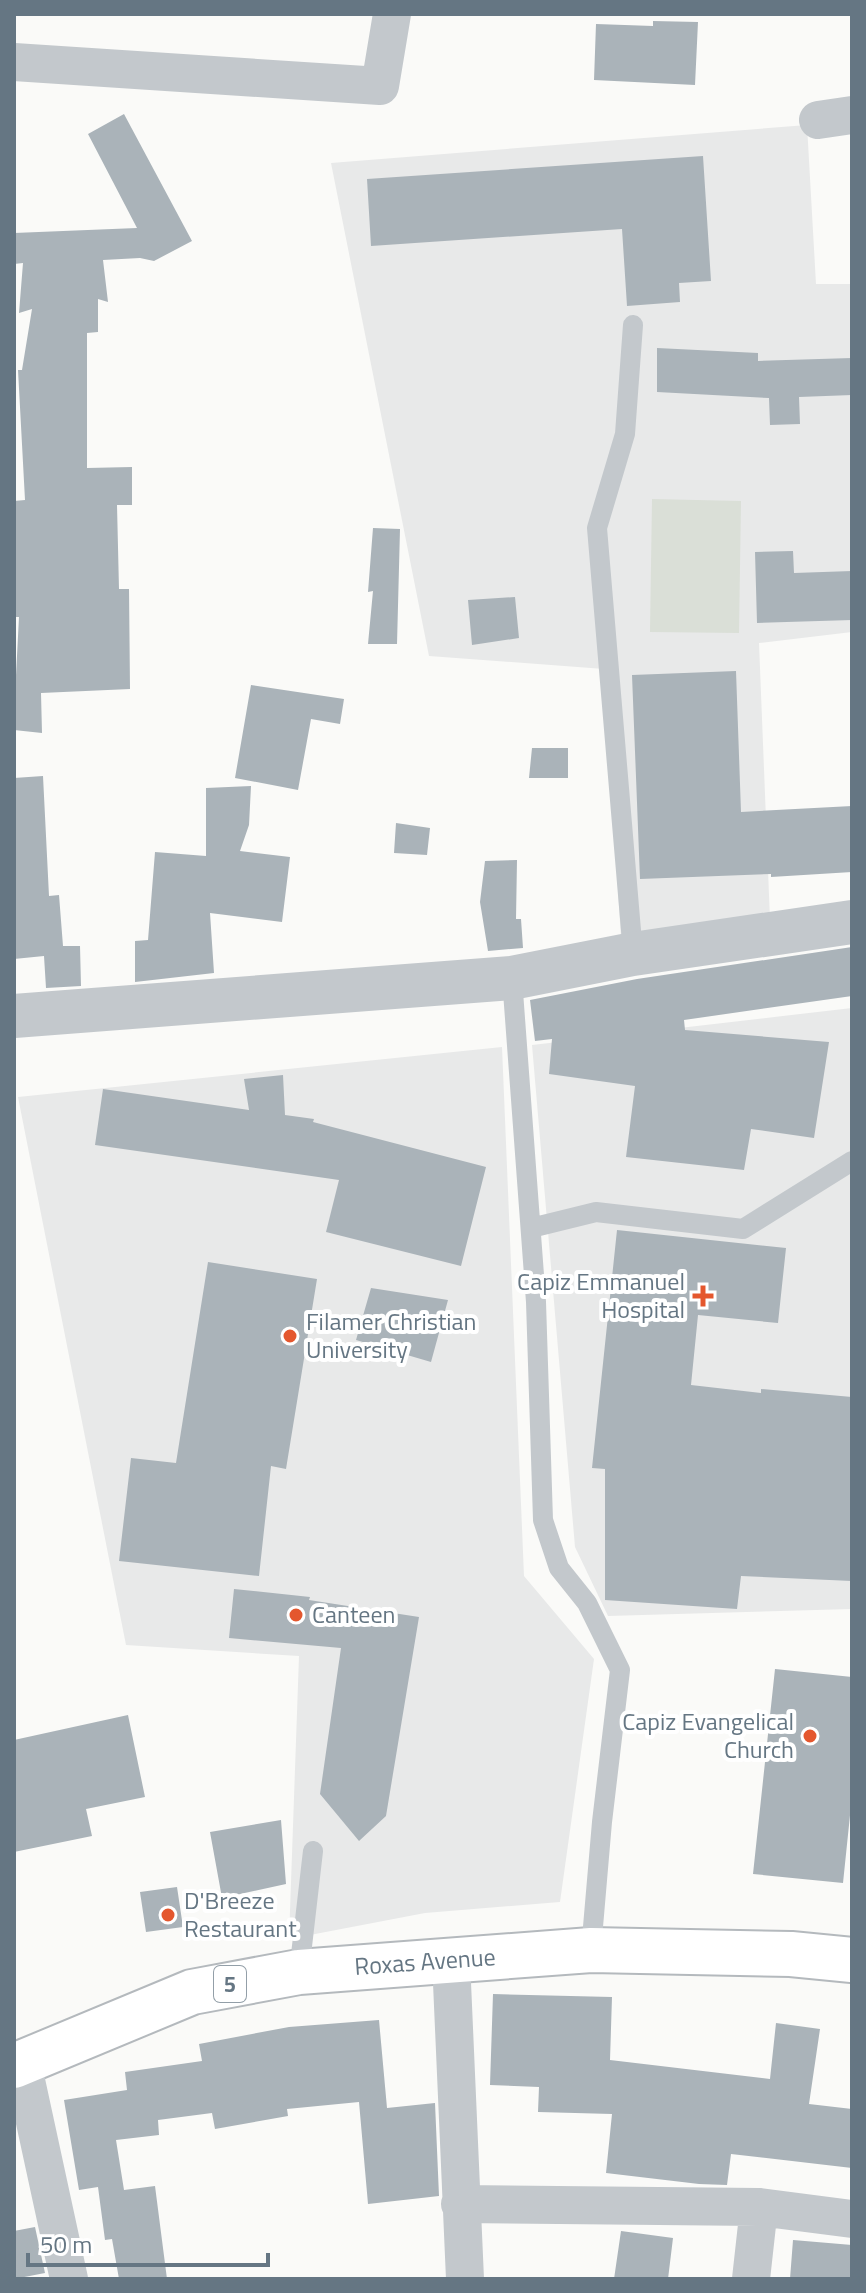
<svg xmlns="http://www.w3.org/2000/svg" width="866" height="2293" font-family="'Titillium Web',sans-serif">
<rect width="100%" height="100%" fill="#fafaf8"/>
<!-- built -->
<path fill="#e8e9e9" d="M 807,125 L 816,284 L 852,284 L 852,632 L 759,643 L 770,920 L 621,938 L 604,669 L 429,656 L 331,163 Z
M 852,1008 L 852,1609 L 608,1616 L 575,1547 L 532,1045 Z
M 502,1047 L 524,1576 L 594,1659 L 560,1902 L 425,1913 L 289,1939 L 299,1656 L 126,1645 L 18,1097 Z"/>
<!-- green -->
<path fill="#dadfd7" d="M 652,499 L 741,501 L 739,633 L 650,632 Z"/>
<!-- building -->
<path fill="#aab3b9" d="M 653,21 L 698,22 L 695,85 L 594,80 L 596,24 L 653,26 Z
M 124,114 L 192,241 L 154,261 L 140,258 L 103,260 L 108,302 L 98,299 L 98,332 L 87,333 L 87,468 L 132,467 L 132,505 L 117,505 L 119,589 L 129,589 L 130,689 L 41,693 L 42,733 L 14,730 L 14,675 L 16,675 L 19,617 L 14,617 L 14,501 L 25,500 L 18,370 L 22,370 L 32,309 L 19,313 L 23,263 L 14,264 L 14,233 L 137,228 L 88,134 Z
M 703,156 L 711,281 L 679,283 L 680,302 L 627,306 L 622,229 L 371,246 L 367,179 Z
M 657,348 L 758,353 L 758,361 L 852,358 L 852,395 L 799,397 L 800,424 L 770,425 L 769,398 L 657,392 Z
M 373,528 L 400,529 L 397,644 L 368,644 L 373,591 L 368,592 Z
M 793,551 L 794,573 L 852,571 L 852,620 L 757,623 L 755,552 Z
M 515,597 L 519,638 L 472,645 L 468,600 Z
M 736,671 L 741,812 L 852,806 L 852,872 L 771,877 L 771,874 L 640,879 L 632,675 Z
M 251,685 L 344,699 L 340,724 L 311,719 L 298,790 L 235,778 Z
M 532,748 L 568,748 L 568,778 L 529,778 Z
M 43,776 L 49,896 L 59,895 L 63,946 L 80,946 L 81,986 L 46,988 L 44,956 L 14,959 L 14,778 Z
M 251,786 L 249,825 L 240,851 L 290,857 L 282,922 L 210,913 L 214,973 L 135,982 L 135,941 L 148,940 L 155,852 L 206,856 L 206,788 Z
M 396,823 L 430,828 L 427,855 L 394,853 Z
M 517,860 L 516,919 L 521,919 L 523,948 L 488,951 L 480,902 L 485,861 Z
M 852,947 L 852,996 L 684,1020 L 685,1030 L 829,1042 L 814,1138 L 751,1129 L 744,1170 L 626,1157 L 635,1086 L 549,1074 L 552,1039 L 535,1041 L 530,1000 L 637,979 Z
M 283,1075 L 285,1115 L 314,1119 L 313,1122 L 486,1167 L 461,1266 L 326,1232 L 339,1180 L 95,1145 L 103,1089 L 249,1110 L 244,1079 Z
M 617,1230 L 786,1248 L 778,1323 L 698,1315 L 691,1385 L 761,1393 L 761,1389 L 852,1397 L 852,1581 L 741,1576 L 737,1609 L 605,1600 L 605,1469 L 592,1468 Z
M 208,1262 L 317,1279 L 286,1469 L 271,1466 L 259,1576 L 119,1561 L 131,1458 L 176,1463 Z
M 371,1288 L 448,1300 L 431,1362 L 356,1340 Z
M 234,1589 L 310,1597 L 309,1600 L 419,1617 L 386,1816 L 359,1841 L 320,1794 L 341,1648 L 229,1638 Z
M 775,1669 L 852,1677 L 852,1796 L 843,1883 L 753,1874 Z
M 128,1715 L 145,1797 L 86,1809 L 92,1836 L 14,1852 L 14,1740 Z
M 281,1820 L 286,1884 L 222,1898 L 210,1832 Z
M 177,1887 L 183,1927 L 146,1932 L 140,1892 Z
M 493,1994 L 612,1997 L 610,2060 L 770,2079 L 776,2023 L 820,2029 L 809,2104 L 852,2109 L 852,2168 L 731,2154 L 727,2185 L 699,2184 L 606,2173 L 612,2114 L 538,2112 L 539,2087 L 490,2085 Z
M 379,2020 L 387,2108 L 435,2103 L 439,2196 L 368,2204 L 359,2102 L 287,2109 L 288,2116 L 215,2129 L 212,2113 L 158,2120 L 159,2135 L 116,2140 L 124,2190 L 155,2186 L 167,2279 L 119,2279 L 112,2239 L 105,2240 L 98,2187 L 79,2190 L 64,2100 L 127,2090 L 125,2072 L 202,2061 L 199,2044 L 289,2027 Z
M 35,2227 L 45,2273 L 14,2279 L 14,2231 Z
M 621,2231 L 673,2238 L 668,2279 L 614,2279 Z
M 793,2240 L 852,2245 L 852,2279 L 790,2279 Z"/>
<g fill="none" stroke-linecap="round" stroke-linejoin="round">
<!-- trunk casing -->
<g stroke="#b4b9bd" stroke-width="48">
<path id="trunk" d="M 14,2066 L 192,1992 L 299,1972 L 591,1950 L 791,1954 L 852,1960"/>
</g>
<!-- service -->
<path stroke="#c3c8cc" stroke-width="20" d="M 633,954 L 597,528 L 625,434 L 633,325
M 512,978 L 536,1302 L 543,1520 L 559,1568 L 587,1603 L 620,1670 L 602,1822 L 591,1950
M 531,1228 L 596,1212 L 743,1229 L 852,1161
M 299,1972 L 313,1851"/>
<!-- minor -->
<path stroke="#c3c8cc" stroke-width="38" d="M 14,62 L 380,86 L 392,14
M 818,120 L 852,115
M 451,1960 L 465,2279
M 22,2062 L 69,2279
M 460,2204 L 759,2207 L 852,2219
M 751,2279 L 759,2207"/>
<!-- tertiary -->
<path stroke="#c3c8cc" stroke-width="44" d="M 14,1016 L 512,978 L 633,954 L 852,922"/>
<!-- trunk -->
<use href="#trunk" stroke="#fff" stroke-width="44"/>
</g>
<!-- markers -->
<g fill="#e4572e" stroke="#fff" stroke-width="3">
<path d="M699 1284h8v8h8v8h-8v8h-8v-8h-8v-8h8z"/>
<circle cx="290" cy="1336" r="8"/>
<circle cx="296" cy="1615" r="8"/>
<circle cx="810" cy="1736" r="8"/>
<circle cx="168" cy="1915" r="8"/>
</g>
<g text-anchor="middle" stroke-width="8" stroke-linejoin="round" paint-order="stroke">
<!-- shield labels -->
<rect fill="#fff" stroke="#939fa8" stroke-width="2" x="214" y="1966" width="32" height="36" rx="6"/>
<g font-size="22" font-weight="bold" fill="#657683">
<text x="230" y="1992">5</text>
</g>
<!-- poi labels -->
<g font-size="24" fill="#657683" stroke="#fff" text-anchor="start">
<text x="685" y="1290" text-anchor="end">Capiz Emmanuel<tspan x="685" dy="28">Hospital</tspan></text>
<text x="306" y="1330">Filamer Christian<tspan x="306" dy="28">University</tspan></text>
<text x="312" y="1623">Canteen</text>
<text x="794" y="1730" text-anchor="end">Capiz Evangelical<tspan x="794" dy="28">Church</tspan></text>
<text x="184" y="1909">D'Breeze<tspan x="184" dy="28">Restaurant</tspan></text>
</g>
<!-- street labels -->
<g font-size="24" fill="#657683" stroke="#fff">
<text transform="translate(425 1962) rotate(-4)" y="8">Roxas Avenue</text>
</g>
</g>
<!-- border -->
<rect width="866" height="2293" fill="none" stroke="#657683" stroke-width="32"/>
<!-- scale -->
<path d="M28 2253v12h240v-12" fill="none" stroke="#657683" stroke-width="4"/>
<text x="40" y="2253" font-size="24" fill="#657683" stroke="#ffffff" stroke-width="6" paint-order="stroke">50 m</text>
</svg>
